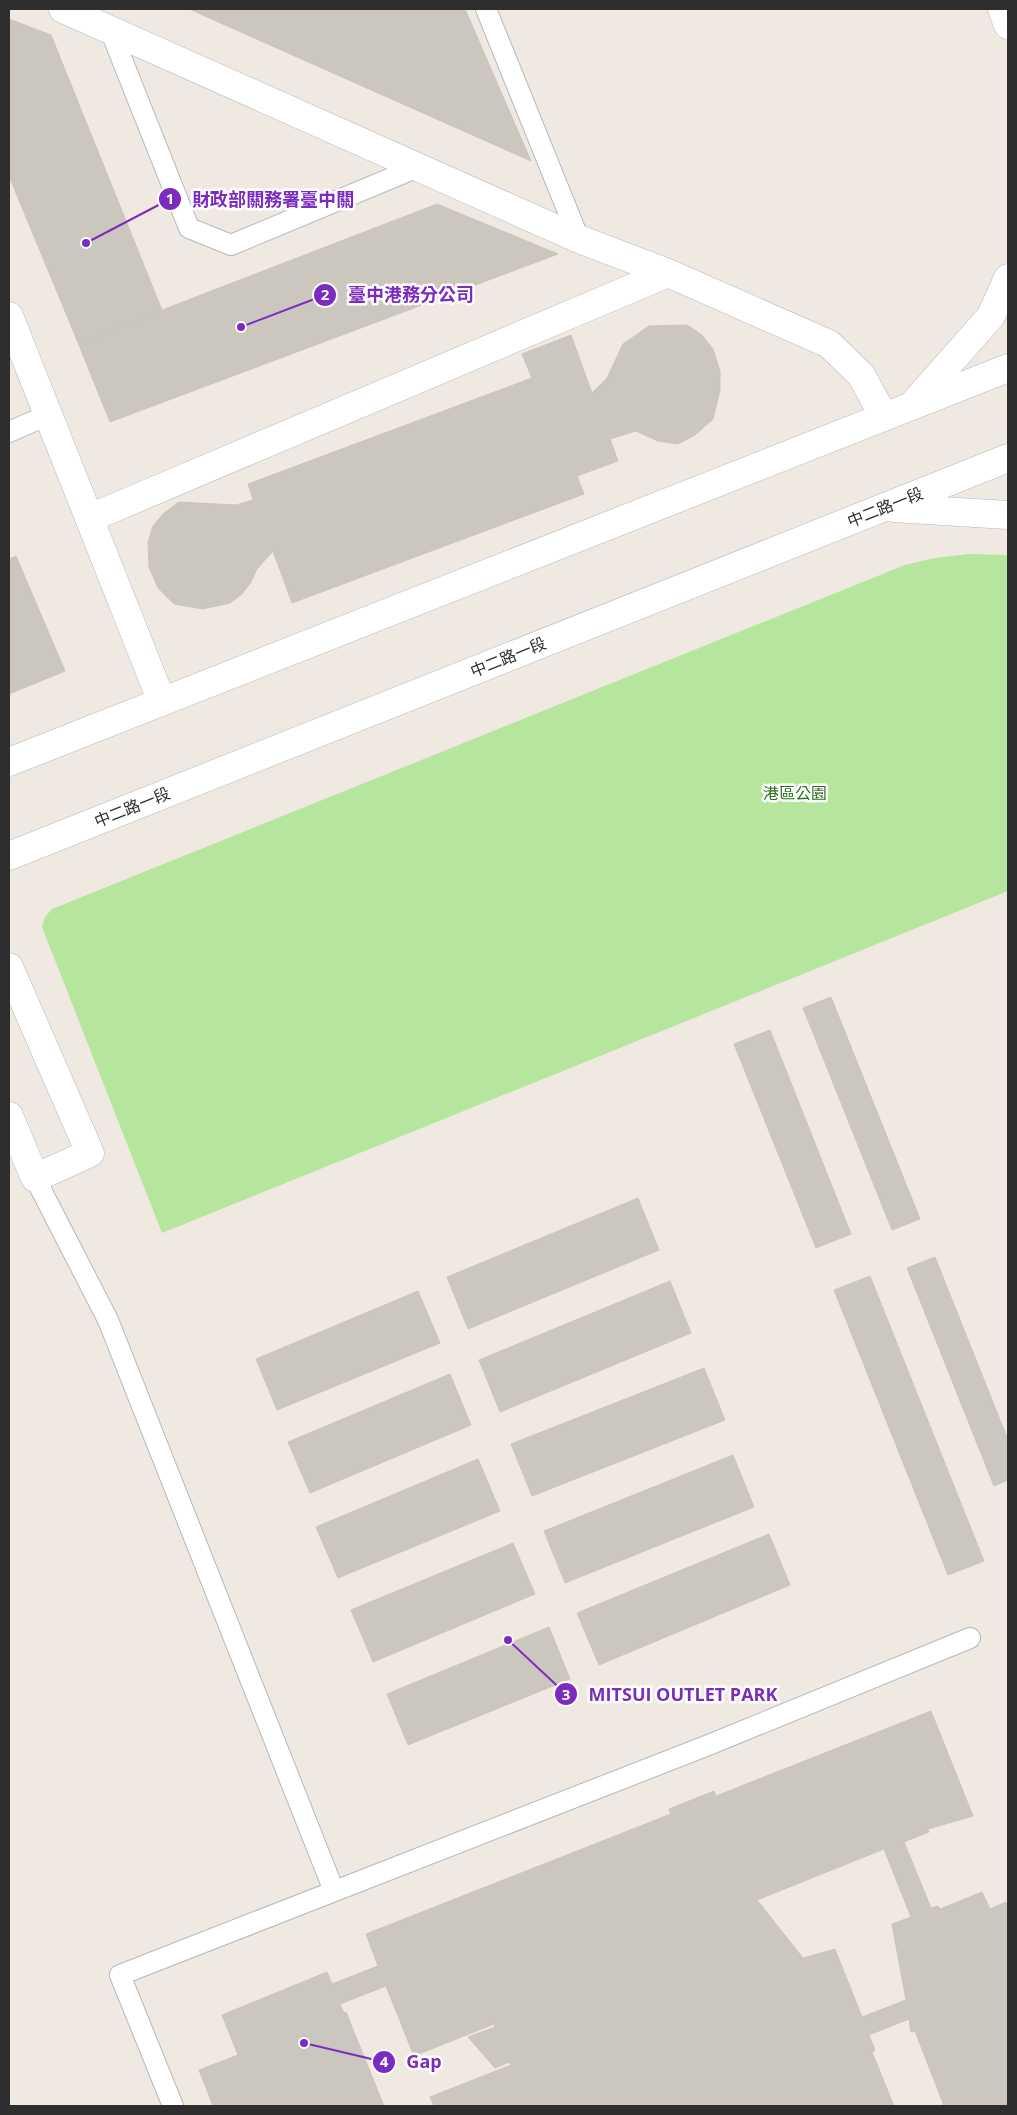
<svg xmlns="http://www.w3.org/2000/svg" width="1017" height="2115" font-family="'Open Sans','Noto Sans TC',sans-serif">
<rect width="100%" height="100%" fill="#efe9e1"/>
<!-- green -->
<path fill="#b6e59e" d="M 968,554 L 1008,555 L 1008,891 L 162,1233 L 42,927 L 45,917 L 52,909 L 905,565 L 935,558 Z"/>
<!-- building -->
<path fill="#cbc7bf" stroke="#cbc5ba" fill-rule="evenodd" d="M 189,9 L 465,9 L 531,161 Z
M 9,19 L 51,35 L 162,310 L 79,345 L 9,176 Z
M 437,204 L 558,254 L 110,422 L 79,345 L 162,310 Z
M 687,325 L 702,335 L 713,349 L 720,371 L 720,390 L 713,419 L 695,435 L 678,444 L 658,441 L 636,431 L 610,439 L 618,461 L 577,476 L 584,494 L 292,603 L 273,551 L 257,569 L 251,582 L 242,594 L 230,603 L 203,609 L 174,604 L 158,588 L 149,567 L 148,542 L 153,526 L 164,513 L 179,502 L 236,505 L 253,500 L 248,484 L 532,378 L 522,354 L 571,335 L 592,393 L 607,378 L 623,344 L 649,326 Z
M 16,556 L 65,671 L 9,694 L 9,559 Z
M 831,997 L 920,1219 L 892,1230 L 803,1008 Z
M 770,1030 L 851,1234 L 816,1248 L 734,1044 Z
M 638,1198 L 659,1250 L 468,1329 L 447,1277 Z
M 935,1257 L 1008,1440 L 1008,1480 L 994,1486 L 907,1268 Z
M 870,1276 L 984,1561 L 948,1575 L 834,1290 Z
M 670,1281 L 691,1333 L 500,1412 L 479,1360 Z
M 418,1291 L 440,1343 L 277,1410 L 256,1359 Z
M 704,1368 L 725,1420 L 532,1496 L 511,1444 Z
M 450,1374 L 471,1425 L 310,1493 L 288,1442 Z
M 733,1455 L 754,1507 L 565,1583 L 544,1531 Z
M 478,1459 L 500,1511 L 338,1578 L 316,1527 Z
M 769,1534 L 790,1585 L 599,1665 L 577,1613 Z
M 513,1543 L 535,1594 L 373,1662 L 351,1610 Z
M 549,1627 L 570,1679 L 408,1745 L 387,1694 Z
M 931,1711 L 973,1816 L 928,1829 L 929,1832 L 904,1842 L 931,1908 L 938,1906 L 940,1909 L 982,1892 L 990,1909 L 1006,1902 L 1008,1907 L 1008,2106 L 944,2106 L 915,2031 L 911,2032 L 909,2019 L 869,2035 L 875,2050 L 872,2052 L 894,2106 L 434,2106 L 430,2097 L 511,2065 L 509,2062 L 495,2068 L 468,2037 L 495,2027 L 494,2024 L 414,2056 L 386,1986 L 340,2004 L 344,2013 L 346,2012 L 384,2106 L 213,2106 L 199,2070 L 238,2055 L 222,2015 L 327,1972 L 332,1984 L 378,1966 L 366,1934 L 671,1814 L 669,1809 L 714,1791 L 716,1796 ZM 884,1849 L 911,1917 L 892,1924 L 906,2000 L 862,2017 L 835,1949 L 803,1958 L 757,1900 Z"/>
<g fill="none" stroke-linecap="round" stroke-linejoin="round">
<!-- service casing -->
<g stroke="#b4b7c1" stroke-width="22">
<path id="service" d="M 486,9 L 579,239
M 111,32 L 189,228 L 231,245 L 418,167
M 9,432 L 48,415
M 35,1178 L 108,1320 L 334,1891
M 173,2106 L 120,1975 L 711,1744 L 970,1638"/>
</g>
<!-- minor casing -->
<g stroke="#b4b7c1" stroke-width="29">
<path id="minor" d="M 63,9 L 579,239 L 668,273 L 829,344 L 861,375 L 884,417
M 9,316 L 162,702
M 90,518 L 668,273
M 9,967 L 90,1153 L 35,1178 L 9,1116"/>
</g>
<!-- tertiary casing -->
<g stroke="#b4b7c1" stroke-width="29">
<path id="tertiary" d="M 1002,9 L 1008,25
M 915,402 L 991,316 L 1008,278
M 893,508 L 1008,515
M 9,762 L 1008,368
M 9,856 L 1008,458"/>
</g>
<!-- service -->
<use href="#service" stroke="#fff" stroke-width="20"/>
<!-- minor -->
<use href="#minor" stroke="#fff" stroke-width="28"/>
<!-- tertiary -->
<use href="#tertiary" stroke="#fff" stroke-width="28"/>
</g>
<g text-anchor="middle" stroke-width="5" stroke-linejoin="round" paint-order="stroke">
<!-- street labels -->
<g font-size="16" fill="#2e2e2e" stroke="#fff">
<text transform="translate(885 507) rotate(-22)" y="6">中二路一段</text>
<text transform="translate(508 657) rotate(-22)" y="6">中二路一段</text>
<text transform="translate(132 807) rotate(-22)" y="6">中二路一段</text>
</g>
<!-- park labels -->
<g font-size="16" fill="#2c6e1b" stroke="#fff">
<text x="795" y="799">港區公園</text>
</g>
</g>
<!-- callouts -->
<path fill="none" stroke="#7b2cbf" stroke-width="2" d="M86 243L170 199M241 327L325 295M508 1640L566 1694M304 2043L384 2062"/>
<g fill="#7b2cbf" stroke="#fff" stroke-width="2">
<circle cx="86" cy="243" r="5"/>
<circle cx="241" cy="327" r="5"/>
<circle cx="508" cy="1640" r="5"/>
<circle cx="304" cy="2043" r="5"/>
<circle cx="170" cy="199" r="12"/>
<circle cx="325" cy="295" r="12"/>
<circle cx="566" cy="1694" r="12"/>
<circle cx="384" cy="2062" r="12"/>
</g>
<g font-size="15" text-anchor="middle" font-weight="bold" fill="#fff">
<text x="170" y="204">1</text>
<text x="325" y="300">2</text>
<text x="566" y="1700">3</text>
<text x="384" y="2067">4</text>
</g>
<g font-size="18" text-anchor="middle" font-weight="bold" fill="#7b2cbf" stroke="#fff" stroke-width="5" stroke-linejoin="round" paint-order="stroke">
<text x="273" y="206">財政部關務署臺中關</text>
<text x="411" y="301">臺中港務分公司</text>
<text x="683" y="1701">MITSUI OUTLET PARK</text>
<text x="424" y="2068">Gap</text>
</g>
<!-- border -->
<rect width="1017" height="2115" fill="none" stroke="#2e2e2e" stroke-width="20"/>
</svg>
